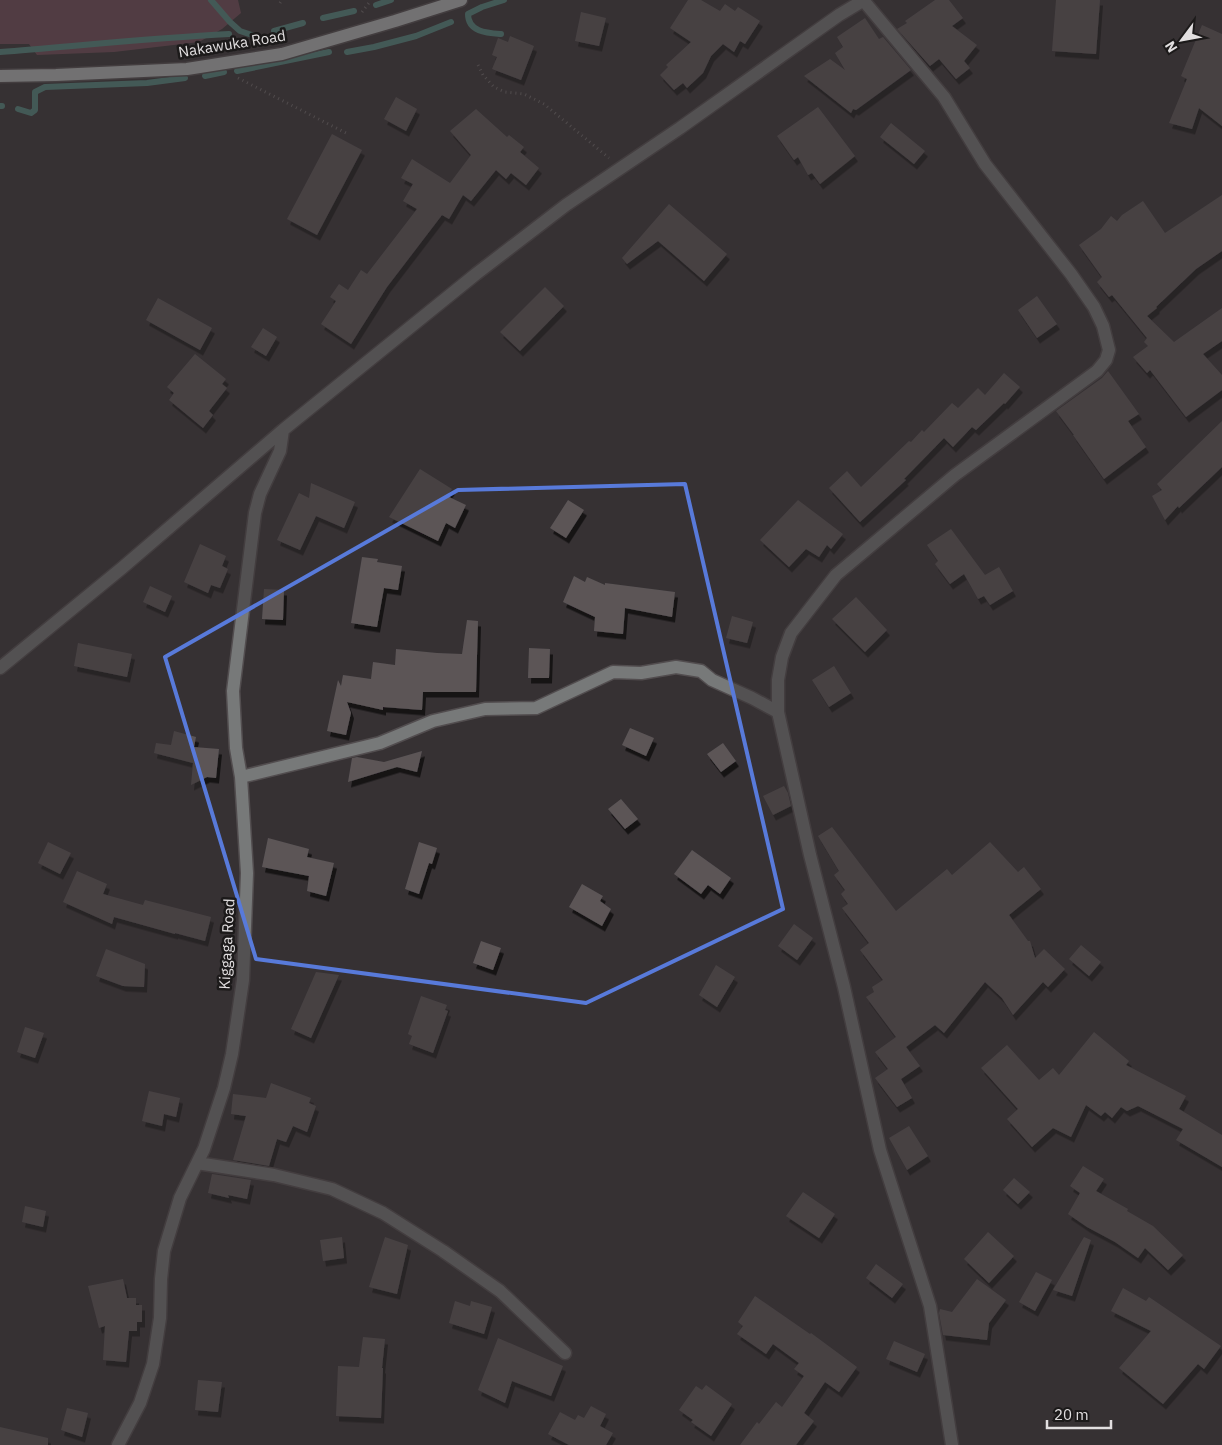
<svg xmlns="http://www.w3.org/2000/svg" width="1222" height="1445" font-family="'IBM Plex Sans',sans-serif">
<defs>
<filter id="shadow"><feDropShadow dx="3" dy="5.5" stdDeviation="0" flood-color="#0009"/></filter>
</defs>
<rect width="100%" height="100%" fill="#363133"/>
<!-- green -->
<path fill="#724b57" d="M 0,0 L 238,0 L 241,13 L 222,29 L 199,42 L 114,52 L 37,55 L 29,44 L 0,44 Z"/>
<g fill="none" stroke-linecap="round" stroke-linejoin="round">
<!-- stream -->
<path stroke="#538a82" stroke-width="6" d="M 211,0 L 230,22 L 240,31 L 252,35
M 376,5 L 391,0
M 323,18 L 354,11
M 274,31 L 303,23
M 501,34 C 487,33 468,32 468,14 L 482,7 L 504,0
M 0,52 C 76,46 152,38 229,34
M 347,52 L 374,47 L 416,36 L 451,22
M 237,71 L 329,52
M 205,76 L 224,72
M 0,106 L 2,106
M 18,109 L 31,113 L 35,110 L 35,92 L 45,87 L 147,83 L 185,78"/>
</g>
<!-- building -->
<path fill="#5b5557" filter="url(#shadow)" d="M 688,0 L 701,0 L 720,11 L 725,4 L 735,11 L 738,7 L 760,21 L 745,44 L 740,41 L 734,52 L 723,44 L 711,56 L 703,73 L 687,88 L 683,83 L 674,90 L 660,75 L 668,67 L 666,65 L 691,42 L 670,28 Z
M 935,0 L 949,0 L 963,18 L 952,26 L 977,45 L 964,61 L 970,68 L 956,79 L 939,59 L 930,66 L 897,29 L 907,23 L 905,21 Z
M 1056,0 L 1100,0 L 1096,54 L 1052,51 Z
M 581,12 L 606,18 L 599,46 L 575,41 Z
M 865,18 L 879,39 L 883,37 L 911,70 L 856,110 L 853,109 L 851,113 L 804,76 L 830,59 L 845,70 L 835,53 L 843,47 L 837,37 Z
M 1202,25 L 1222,34 L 1222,126 L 1199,108 L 1192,129 L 1169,123 L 1187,79 L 1181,76 Z
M 510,36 L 534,46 L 521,80 L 492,69 L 497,57 L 492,55 L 498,38 L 508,42 Z
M 396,97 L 417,109 L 406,131 L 384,119 Z
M 818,107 L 855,156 L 820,184 L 812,173 L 808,175 L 798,157 L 794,160 L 777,136 Z
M 476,109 L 507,137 L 509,135 L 524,147 L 520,152 L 539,168 L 526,185 L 511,173 L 506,179 L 496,170 L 471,201 L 463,195 L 449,219 L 442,215 L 387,287 L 351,344 L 321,324 L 336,301 L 330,297 L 339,284 L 348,290 L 361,270 L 367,274 L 417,209 L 403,201 L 413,184 L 401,178 L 412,159 L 450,183 L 471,155 L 450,131 Z
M 891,123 L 925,151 L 914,164 L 880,137 Z
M 332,134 L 362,150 L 317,235 L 287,219 Z
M 1222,195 L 1222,251 L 1196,269 L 1156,307 L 1157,308 L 1147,316 L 1174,342 L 1222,308 L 1222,341 L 1203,354 L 1222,375 L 1222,390 L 1186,417 L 1150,370 L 1147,373 L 1133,357 L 1148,346 L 1144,342 L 1147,338 L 1112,295 L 1109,297 L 1097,282 L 1102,277 L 1079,245 L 1101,229 L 1111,216 L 1117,221 L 1122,215 L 1143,201 L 1165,233 Z
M 669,204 L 727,254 L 704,281 L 658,241 L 627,264 L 622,258 Z
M 545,287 L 564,306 L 520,351 L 500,332 Z
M 1037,296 L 1057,324 L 1037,338 L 1018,310 Z
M 158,298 L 212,328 L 200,350 L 146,320 Z
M 263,328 L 277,337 L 266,356 L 251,347 Z
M 195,354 L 226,379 L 222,384 L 227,388 L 209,411 L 213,415 L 203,428 L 169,400 L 174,393 L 167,387 Z
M 1108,371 L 1139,414 L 1128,421 L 1146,447 L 1104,479 L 1073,435 L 1074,435 L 1056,411 L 1102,378 Z
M 1004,373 L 1020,387 L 1005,404 L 1004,403 L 976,430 L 972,427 L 953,447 L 944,438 L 904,479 L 906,480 L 860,522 L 829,488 L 847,471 L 861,487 L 909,441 L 911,442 L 922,430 L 924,432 L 952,403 L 958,408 L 978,388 L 985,395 Z
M 1222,421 L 1222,467 L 1179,508 L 1178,506 L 1165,520 L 1152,496 L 1162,490 L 1157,484 Z
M 420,469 L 452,489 L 447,496 L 466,505 L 455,528 L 446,523 L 438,541 L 389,517 Z
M 311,483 L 355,502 L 344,528 L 316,516 L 300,550 L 277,540 L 299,493 L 309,498 Z
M 568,500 L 584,510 L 566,538 L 550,528 Z
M 798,500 L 843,534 L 831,549 L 827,545 L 819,557 L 806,549 L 789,567 L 760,540 Z
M 951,529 L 985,575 L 999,567 L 1013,591 L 990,605 L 984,596 L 978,599 L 964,574 L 950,584 L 935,564 L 938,561 L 927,545 Z
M 200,544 L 226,556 L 222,566 L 228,569 L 220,588 L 211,585 L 208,593 L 184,582 Z
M 362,557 L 378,559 L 377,562 L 402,566 L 398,590 L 384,588 L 377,627 L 351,623 Z
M 574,576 L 585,582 L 587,577 L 605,585 L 605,583 L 675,592 L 672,617 L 625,608 L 623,634 L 594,631 L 595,617 L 563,602 Z
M 150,586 L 172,596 L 165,612 L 143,602 Z
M 264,589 L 284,590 L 283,620 L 262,619 Z
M 856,597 L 887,630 L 865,652 L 832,619 Z
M 732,616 L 753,622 L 747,643 L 726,638 Z
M 467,620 L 478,621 L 476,692 L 423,692 L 422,710 L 383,707 L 383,710 L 347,702 L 351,713 L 346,735 L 327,731 L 338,680 L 341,686 L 343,675 L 371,679 L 373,662 L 395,665 L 396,649 L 437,653 L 462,654 Z
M 78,643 L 132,654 L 127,677 L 74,666 Z
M 529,648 L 550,649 L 549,678 L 528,678 Z
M 834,666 L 851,693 L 829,707 L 812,680 Z
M 630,728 L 654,738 L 646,756 L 622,745 Z
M 174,731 L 196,737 L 194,747 L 219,749 L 216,778 L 207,777 L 191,785 L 193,763 L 154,753 L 156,743 L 171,745 Z
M 723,743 L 736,761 L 721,772 L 707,754 Z
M 422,751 L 417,772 L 397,767 L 348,782 L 352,758 L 357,757 L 384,762 Z
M 784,786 L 788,793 L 791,806 L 773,815 L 763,796 Z
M 621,799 L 638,819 L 625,829 L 608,809 Z
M 832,827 L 896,911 L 947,869 L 952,875 L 990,842 L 1018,872 L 1024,867 L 1041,889 L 1009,915 L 1028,941 L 1030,941 L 1035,958 L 1044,949 L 1065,969 L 1048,987 L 1043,982 L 1013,1015 L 1002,998 L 985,982 L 944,1033 L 935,1025 L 906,1047 L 920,1066 L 901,1079 L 912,1098 L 897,1107 L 875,1078 L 888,1069 L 875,1052 L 896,1037 L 866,997 L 874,992 L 872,987 L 883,980 L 860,950 L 869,943 L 842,908 L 848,904 L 841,894 L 845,890 L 834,875 L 839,871 L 818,836 Z
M 268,838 L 309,849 L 307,857 L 334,863 L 326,896 L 307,891 L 309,876 L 262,867 Z
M 48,842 L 71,853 L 60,874 L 38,863 Z
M 419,842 L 437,848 L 432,864 L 429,863 L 419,894 L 405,889 Z
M 692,850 L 731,878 L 720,894 L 708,885 L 701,894 L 674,874 Z
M 77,871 L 107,884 L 103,894 L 143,905 L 145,900 L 211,917 L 205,941 L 175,933 L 175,934 L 114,917 L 112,924 L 63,902 Z
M 582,884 L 603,896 L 600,901 L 611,909 L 602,926 L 569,907 Z
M 794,924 L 813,938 L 797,960 L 778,946 Z
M 481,941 L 501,948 L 493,970 L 473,963 Z
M 1081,945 L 1101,962 L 1089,976 L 1069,959 Z
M 106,949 L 145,964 L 144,987 L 123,986 L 96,976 Z
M 716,965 L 735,977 L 717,1007 L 699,995 Z
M 316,972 L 339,975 L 311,1038 L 291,1029 Z
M 421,996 L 447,1005 L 445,1010 L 448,1011 L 433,1053 L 409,1044 L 412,1036 L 408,1034 Z
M 25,1027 L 44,1033 L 35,1058 L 17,1052 Z
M 1094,1032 L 1129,1061 L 1126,1065 L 1186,1096 L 1179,1109 L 1222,1135 L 1222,1167 L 1176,1140 L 1183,1129 L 1138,1106 L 1127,1111 L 1121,1107 L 1112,1118 L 1105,1112 L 1101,1116 L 1086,1105 L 1071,1137 L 1053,1128 L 1032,1147 L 1007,1119 L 1018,1109 L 981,1068 L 1007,1045 L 1039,1080 L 1053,1068 L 1059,1075 Z
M 271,1083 L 311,1098 L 309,1103 L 316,1106 L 307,1132 L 293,1126 L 286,1142 L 277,1139 L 269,1166 L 233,1160 L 246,1116 L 231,1114 L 233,1094 L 266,1098 Z
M 149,1091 L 180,1098 L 176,1117 L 164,1114 L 162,1126 L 142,1121 Z
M 909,1126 L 928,1156 L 907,1170 L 889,1138 Z
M 1083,1166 L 1104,1179 L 1096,1191 L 1128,1209 L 1127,1211 L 1153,1226 L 1183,1255 L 1168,1270 L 1145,1248 L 1138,1258 L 1115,1242 L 1087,1227 L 1068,1214 L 1080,1193 L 1070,1186 Z
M 212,1174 L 251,1180 L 247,1199 L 228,1195 L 229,1198 L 208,1193 Z
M 1014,1178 L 1030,1192 L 1018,1204 L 1003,1190 Z
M 803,1192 L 835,1214 L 819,1238 L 786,1216 Z
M 25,1206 L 46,1211 L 43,1227 L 22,1222 Z
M 988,1232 L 1014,1256 L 989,1283 L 964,1259 Z
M 342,1237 L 344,1258 L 323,1261 L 320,1240 Z
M 385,1237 L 408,1245 L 397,1294 L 369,1287 Z
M 1084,1237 L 1091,1240 L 1072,1296 L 1053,1290 Z
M 876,1264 L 903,1284 L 892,1298 L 866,1278 Z
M 1036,1272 L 1052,1280 L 1035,1311 L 1019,1302 Z
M 123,1279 L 127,1298 L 136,1298 L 136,1305 L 142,1305 L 142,1322 L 137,1322 L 137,1331 L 129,1331 L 126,1362 L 103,1360 L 105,1326 L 99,1328 L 88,1286 Z
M 977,1279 L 1006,1300 L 989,1323 L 987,1340 L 943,1335 L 939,1313 L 940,1309 L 952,1312 Z
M 1123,1288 L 1146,1301 L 1149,1297 L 1221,1346 L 1204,1369 L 1198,1364 L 1163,1404 L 1119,1368 L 1151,1331 L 1111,1311 Z
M 755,1296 L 810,1334 L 811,1333 L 857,1367 L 839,1392 L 825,1382 L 804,1413 L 814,1421 L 796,1445 L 740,1445 L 757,1422 L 759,1424 L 776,1402 L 782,1407 L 804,1376 L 794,1369 L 799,1363 L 773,1344 L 766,1354 L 737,1334 L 743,1326 L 738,1322 Z
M 455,1301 L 470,1306 L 471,1301 L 492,1307 L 484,1334 L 449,1323 Z
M 363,1337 L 385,1339 L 382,1368 L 383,1368 L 381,1418 L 336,1416 L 338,1366 L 359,1367 Z
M 498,1338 L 563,1366 L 551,1396 L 512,1381 L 505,1403 L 478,1390 Z
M 894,1341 L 925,1354 L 917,1372 L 886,1359 Z
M 198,1380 L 222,1382 L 218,1412 L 195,1410 Z
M 706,1385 L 732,1404 L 711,1436 L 691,1422 L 693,1420 L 679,1410 L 696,1386 L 702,1390 Z
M 591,1406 L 606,1414 L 600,1426 L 613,1433 L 606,1445 L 569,1445 L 548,1434 L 560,1412 L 575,1420 L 578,1415 L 584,1418 Z
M 67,1408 L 88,1413 L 82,1437 L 61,1430 Z
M 0,1427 L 48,1438 L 48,1445 L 0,1445 Z"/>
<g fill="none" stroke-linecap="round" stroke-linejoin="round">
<!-- minor casing -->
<g stroke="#524d4f" stroke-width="15">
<path id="minor" d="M 863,0 L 944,97 L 985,164 L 1071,274 L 1094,307 L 1103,326 L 1109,350 L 1106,360 L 1097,371 L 955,475 L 836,575 L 791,633 L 782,657 L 778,680 L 778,712 L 810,855 L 844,987 L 880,1150 L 930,1306 L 952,1445
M 0,668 L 122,568 L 283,430 L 476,274 L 566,205 L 680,128 L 839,15 L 864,0
M 241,777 L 380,743 L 433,721 L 485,709 L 536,708 L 613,672 L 641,673 L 676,667 L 701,671 L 712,680 L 752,698 L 778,712
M 197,1163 L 274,1175 L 332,1189 L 383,1213 L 443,1251 L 500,1291 L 565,1353
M 118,1445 L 140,1403 L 153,1364 L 160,1318 L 161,1279 L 164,1251 L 180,1198 L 204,1149 L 224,1088 L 232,1054 L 243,980 L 247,873 L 241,777 L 236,748 L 233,691 L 255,513 L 260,494 L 280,451 L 283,430"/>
</g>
<!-- major casing -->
<g stroke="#524d4f" stroke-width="15">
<path id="major" d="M 0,76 L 56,75 L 187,69 L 282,54 L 395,21 L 461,0"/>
</g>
<!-- path -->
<path stroke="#6f6b6c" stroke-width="3" stroke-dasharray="1 4" stroke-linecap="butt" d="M 280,3 L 282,0
M 362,12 L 371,0
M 478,65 L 483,75 L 494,87 L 505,92 L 524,94 L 544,104 L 609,158
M 238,78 L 348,134"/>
<!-- minor -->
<use href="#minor" stroke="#777979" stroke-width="12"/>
<!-- major -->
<use href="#major" stroke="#babfbe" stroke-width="12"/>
</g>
<!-- marked area -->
<path d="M0 0H1222V1445H0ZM 685,484 L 783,909 L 586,1003 L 256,959 L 165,657 L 458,490 Z" fill="#363133" fill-opacity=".55" fill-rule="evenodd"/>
<path fill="none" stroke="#587ada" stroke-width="4" stroke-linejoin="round" d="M 685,484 L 783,909 L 586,1003 L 256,959 L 165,657 L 458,490 Z"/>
<g text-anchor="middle" stroke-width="5" stroke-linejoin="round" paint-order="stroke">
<!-- street labels -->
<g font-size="15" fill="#e2dfe0" stroke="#1c1a1a">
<text transform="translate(232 44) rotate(-9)" y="5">Nakawuka Road</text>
<text transform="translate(227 944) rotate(-87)" y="5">Kiggaga Road</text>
</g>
</g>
<!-- north arrow -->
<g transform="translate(1182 40) rotate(238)" stroke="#1c1a1a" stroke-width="4" paint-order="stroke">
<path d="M0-4L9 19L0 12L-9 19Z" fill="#e2dfe0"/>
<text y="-8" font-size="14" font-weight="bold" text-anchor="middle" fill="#e2dfe0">N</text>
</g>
<!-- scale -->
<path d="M1047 1420v8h64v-8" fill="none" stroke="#e2dfe0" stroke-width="2.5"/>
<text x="1054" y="1420" font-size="15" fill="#e2dfe0" stroke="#1c1a1a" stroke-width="4" paint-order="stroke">20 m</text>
</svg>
